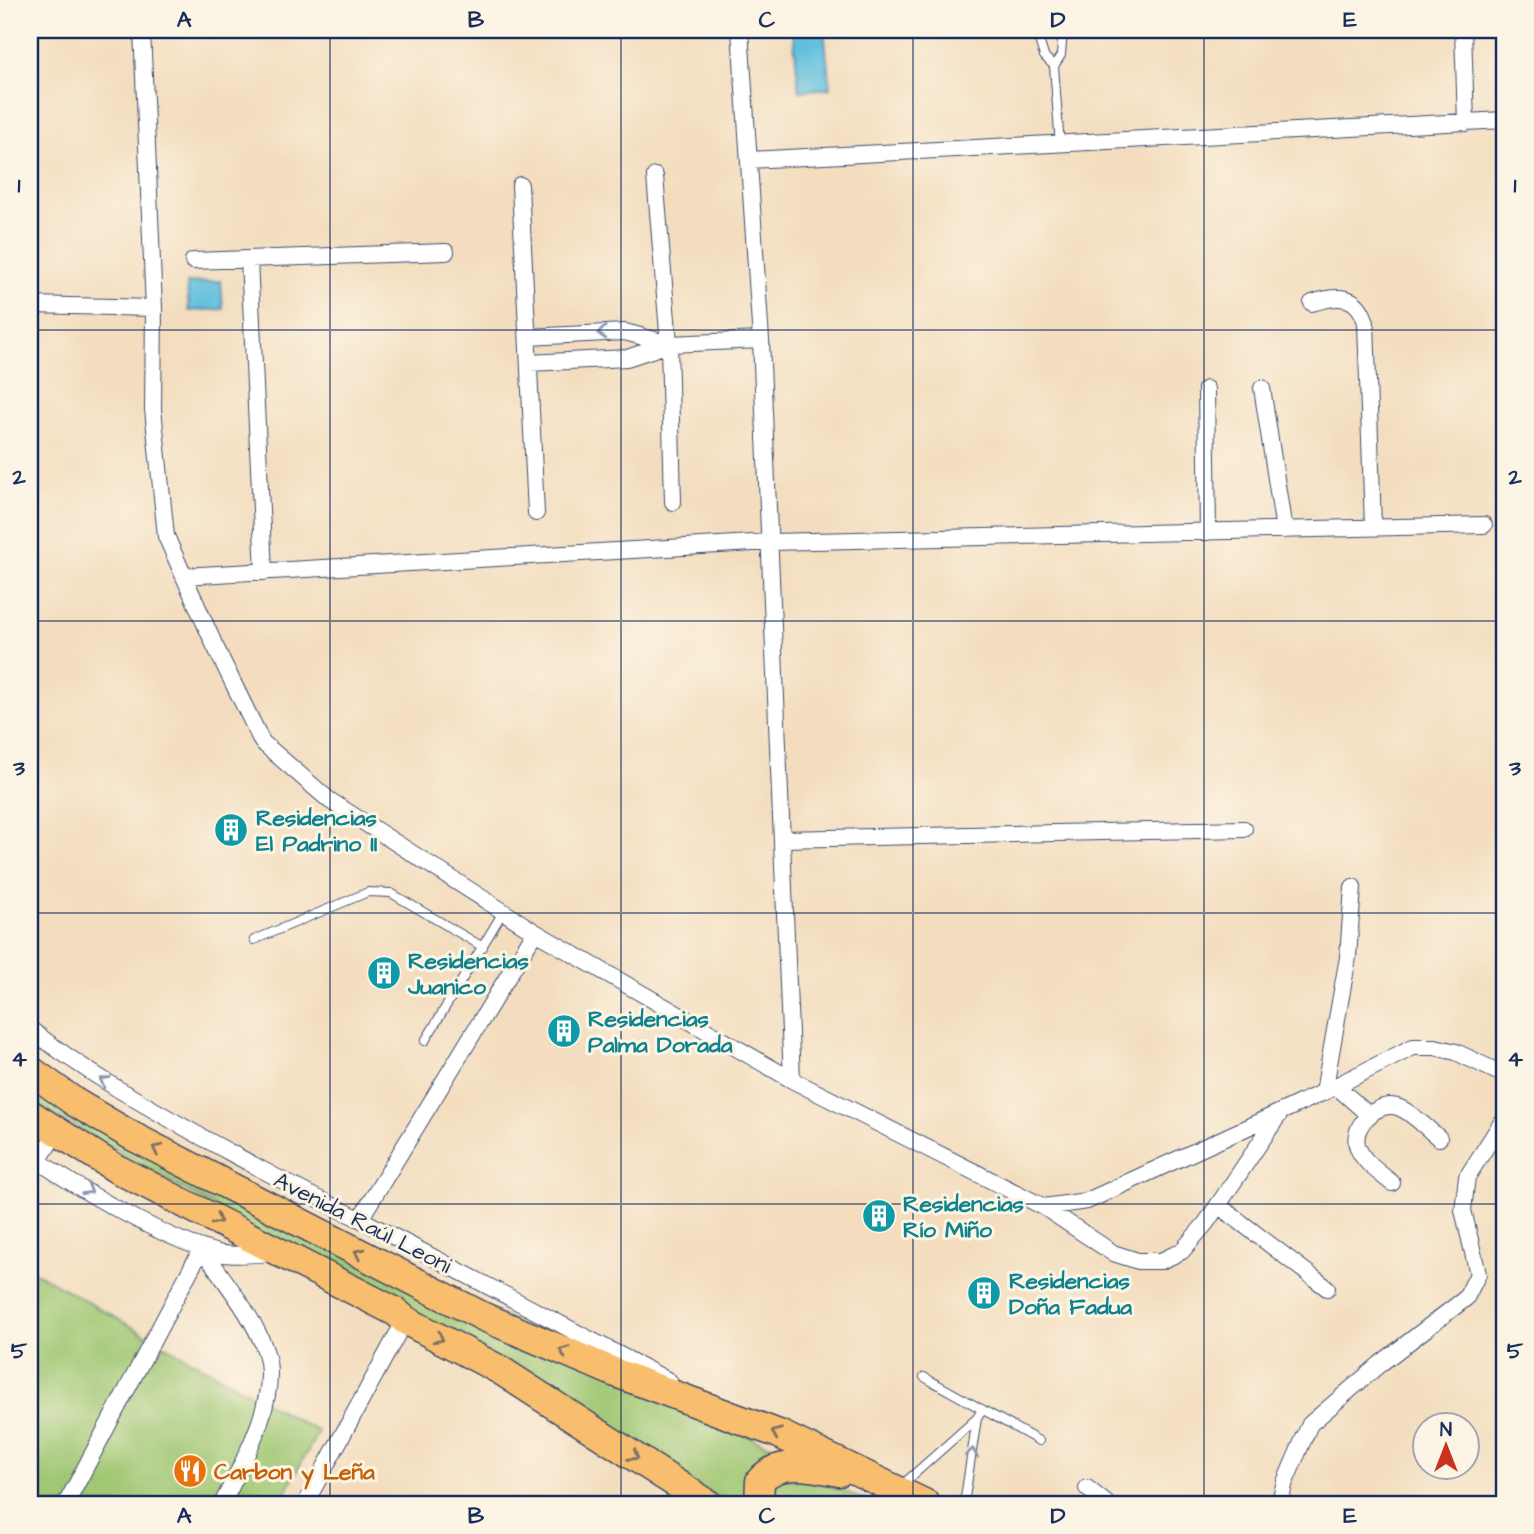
<svg xmlns="http://www.w3.org/2000/svg" width="1534" height="1534" font-family="'Architects Daughter',sans-serif">
<rect width="100%" height="100%" fill="#fcf5e5"/>
<filter id="ink" filterUnits="userSpaceOnUse"><feTurbulence type="fractalNoise" baseFrequency=".0143" numOctaves="2"/><feDisplacementMap in="SourceGraphic" scale="14" xChannelSelector="R" yChannelSelector="G"/><feConvolveMatrix kernelMatrix="1 2 1 2 8 2 1 2 1" color-interpolation-filters="sRGB"/></filter>
<filter id="wash" filterUnits="userSpaceOnUse"><feTurbulence type="fractalNoise" baseFrequency=".00686" numOctaves="4" result="noise"/><feDisplacementMap in="SourceGraphic" scale="28" xChannelSelector="R" yChannelSelector="G"/><feGaussianBlur stdDeviation="1.57" result="paint"/><feColorMatrix in="noise" values="0 0 0 0 0 0 0 0 0 0 0 0 0 0 0 0 0 1.4 0 .05"/><feComposite in="paint" operator="in"/></filter>
<g filter="url(#wash)">
<rect width="100%" height="100%" fill="#f3ddbe"/>
<!-- green -->
<path fill="#a0c773" stroke="#5e7b68" stroke-width="2" d="M 30,1083 L 743,1434 L 785,1453 L 746,1484 L 747,1504 L 729,1504 L 30,1101 Z
M 31,1270 L 318,1432 L 279,1504 L 30,1504 Z
M 779,1477 L 825,1483 L 874,1504 L 771,1504 L 769,1484 Z"/>
<!-- water -->
<path fill="#60bfde" stroke="#3e779e" stroke-width="2" d="M 793,30 L 824,30 L 830,88 L 799,91 Z
M 221,281 L 223,309 L 189,311 L 187,283 Z"/>
</g>
<g filter="url(#ink)">
<g fill="none" stroke-linecap="round" stroke-linejoin="round">
<!-- lane casing -->
<g stroke="#3b496c" stroke-width="10">
<path id="lane" d="M 1036,30 L 1044,56 L 1054,66 L 1060,146
M 1054,66 L 1061,55 L 1063,30
M 254,940 L 368,892 L 391,893 L 483,947
M 425,1041 L 503,912
M 924,1377 L 1039,1441
M 902,1485 L 977,1418 L 982,1409
M 964,1504 L 977,1418"/>
</g>
<!-- street casing -->
<g stroke="#3b496c" stroke-width="18">
<path id="street" d="M 142,30 L 154,308 L 153,409 L 166,536 L 214,644 L 262,742 L 329,800 L 535,932 L 792,1080 L 1044,1207 L 1113,1253 L 1138,1261 L 1161,1261 L 1182,1251 L 1206,1223 L 1280,1113
M 740,30 L 761,340 L 792,1080
M 1463,30 L 1466,123
M 750,160 L 1504,120
M 655,176 L 669,344 L 673,502
M 520,185 L 536,513
M 249,260 L 264,572
M 193,261 L 446,252
M 1312,303 C 1337,295 1358,293 1366,323 L 1373,527
M 30,305 L 154,308
M 528,337 L 625,332 L 669,344
M 529,363 L 627,358 L 669,344 L 761,340
M 1262,388 L 1284,530
M 1206,389 L 1208,532
M 184,576 L 770,542 L 1484,525
M 782,839 L 1244,829
M 30,1029 C 85,1072 146,1106 207,1140 C 257,1167 307,1195 360,1219 L 669,1381
M 1336,1086 L 1370,1116
M 1324,1092 L 1348,957 L 1353,887
M 30,1155 C 73,1186 172,1244 223,1254 C 239,1256 256,1254 272,1253
M 38,1161 L 56,1133
M 1392,1183 C 1380,1173 1364,1163 1358,1148 C 1349,1127 1379,1098 1400,1108 C 1414,1114 1427,1129 1439,1138
M 1218,1205 L 1327,1288
M 1044,1207 L 1087,1201 L 1324,1092 L 1413,1047 L 1435,1047 L 1456,1052 L 1504,1075
M 360,1219 L 535,932
M 1087,1488 L 1107,1504
M 66,1504 L 202,1248 C 222,1278 256,1319 266,1353 C 280,1399 242,1464 222,1504
M 305,1504 L 405,1320
M 1279,1504 L 1285,1482 L 1310,1424 L 1380,1364 L 1466,1298 L 1478,1274 L 1463,1210 L 1467,1177 L 1504,1119"/>
</g>
<!-- highway casing -->
<g stroke="#3b496c" stroke-width="31">
<path id="highway" d="M 30,1070 L 76,1103 L 132,1136 L 484,1317 L 616,1373 L 779,1434 L 926,1504
M 30,1114 L 115,1168 L 396,1312 L 405,1320 L 500,1370 L 708,1504
M 759,1504 L 760,1481 C 778,1458 814,1467 839,1472"/>
</g>
<!-- lane -->
<use href="#lane" stroke="#fff" stroke-width="8"/>
<!-- street -->
<use href="#street" stroke="#fff" stroke-width="16"/>
<!-- highway -->
<use href="#highway" stroke="#f9be6d" stroke-width="28"/>
</g>
<!-- one-way arrows -->
<defs><path id="oneway-chevron" d="M-2-3.5L2.5 0L-2 3.5" fill="none" stroke-width="1.6" stroke-linecap="round" stroke-linejoin="round" transform="scale(1.75)"/></defs>
<g stroke="#8d97ae">
<use href="#oneway-chevron" transform="translate(602 333) rotate(177)"/>
<use href="#oneway-chevron" transform="translate(104 1081) rotate(-150)"/>
<use href="#oneway-chevron" transform="translate(88 1190) rotate(30)"/>
<use href="#oneway-chevron" transform="translate(972 1453) rotate(-81)"/>
</g>
<g stroke="#7f6f65">
<use href="#oneway-chevron" transform="translate(157 1149) rotate(-153)"/>
<use href="#oneway-chevron" transform="translate(217 1220) rotate(27)"/>
<use href="#oneway-chevron" transform="translate(359 1253) rotate(-153)"/>
<use href="#oneway-chevron" transform="translate(439 1338) rotate(28)"/>
<use href="#oneway-chevron" transform="translate(564 1351) rotate(-158)"/>
<use href="#oneway-chevron" transform="translate(776 1433) rotate(-157)"/>
<use href="#oneway-chevron" transform="translate(634 1456) rotate(33)"/>
</g>
</g>
<!-- grid -->
<path fill="none" stroke="#1b2f5e" stroke-width="2" stroke-opacity="0.55" d="M 330,30 L 330,1504M 621,30 L 621,1504M 913,30 L 913,1504M 1204,30 L 1204,1504M 30,330 L 1504,330M 30,621 L 1504,621M 30,913 L 1504,913M 30,1204 L 1504,1204"/>
<!-- icons -->
<defs>
<g id="building-disc" transform="scale(1.75)"><circle r="9.5" fill="#0f9aa8" stroke="#fcf5e5"/><path d="M-4-6H4V6H1V3H-1V6H-4ZM-2.5-4.3h1.7v1.8h-1.7ZM.8-4.3h1.7v1.8H.8ZM-2.5-1h1.7V.8h-1.7ZM.8-1h1.7V.8H.8Z" fill="#fff"/></g>
<g id="restaurant-disc" transform="scale(1.75)"><circle r="9.5" fill="#e8710a" stroke="#fcf5e5"/><path d="M-5-6h1v4h1v-4h1v4h1v-4h1v5L-1.5 .5V6h-2V.5L-5-1ZM5-6V6H3V1.5H1.5Q1.5-4 5-6Z" fill="#fff"/></g>
</defs>
<g fill-rule="evenodd">
<use href="#building-disc" x="231" y="830"/>
<use href="#building-disc" x="384" y="973"/>
<use href="#building-disc" x="564" y="1031"/>
<use href="#building-disc" x="879" y="1216"/>
<use href="#building-disc" x="984" y="1293"/>
<use href="#restaurant-disc" x="190" y="1471"/>
</g>
<g text-anchor="middle" stroke-width="6" stroke-linejoin="round" paint-order="stroke">
<!-- culture labels -->
<g font-size="23" font-weight="bold" fill="#0d838f" stroke="#fcf5e5" text-anchor="start">
<text x="256" y="825">Residencias<tspan x="256" dy="26">El Padrino II</tspan></text>
<text x="408" y="968">Residencias<tspan x="408" dy="26">Juanico</tspan></text>
<text x="588" y="1026">Residencias<tspan x="588" dy="26">Palma Dorada</tspan></text>
<text x="903" y="1211">Residencias<tspan x="903" dy="26">Río Miño</tspan></text>
<text x="1009" y="1288">Residencias<tspan x="1009" dy="26">Doña Fadua</tspan></text>
</g>
<!-- street labels -->
<g font-size="23" fill="#1b2f5e" stroke="#fcf5e5">
<text transform="translate(363 1222) rotate(27)" y="8">Avenida Raúl Leoni</text>
</g>
<!-- food labels -->
<g font-size="23" font-weight="bold" fill="#c56008" stroke="#fcf5e5" text-anchor="start">
<text x="214" y="1479">Carbon y Leña</text>
</g>
</g>
<!-- margin -->
<rect width="1534" height="1534" fill="none" stroke="#fcf5e5" stroke-width="77"/>
<!-- north arrow -->
<g transform="translate(1446 1446)"><circle r="33" fill="#fcf5e5" stroke="#a2a6af" stroke-width="2"/>
<path d="M0-5L12 26L0 18L-12 26Z" fill="#c8321e"/>
<text y="-10" font-size="19" font-weight="bold" text-anchor="middle" fill="#1b2f5e">N</text>
</g>
<rect x="38" y="38" width="1458" height="1458" fill="none" stroke="#1b2f5e" stroke-width="2.5"/>
<g font-size="23" text-anchor="middle" font-weight="bold" fill="#1b2f5e">
<text x="184" y="27">A</text>
<text x="476" y="27">B</text>
<text x="767" y="27">C</text>
<text x="1058" y="27">D</text>
<text x="1350" y="27">E</text>
<text x="19" y="192">1</text>
<text x="1515" y="192">1</text>
<text x="19" y="484">2</text>
<text x="1515" y="484">2</text>
<text x="19" y="775">3</text>
<text x="1515" y="775">3</text>
<text x="19" y="1066">4</text>
<text x="1515" y="1066">4</text>
<text x="19" y="1358">5</text>
<text x="1515" y="1358">5</text>
<text x="184" y="1523">A</text>
<text x="476" y="1523">B</text>
<text x="767" y="1523">C</text>
<text x="1058" y="1523">D</text>
<text x="1350" y="1523">E</text>
</g>
</svg>
